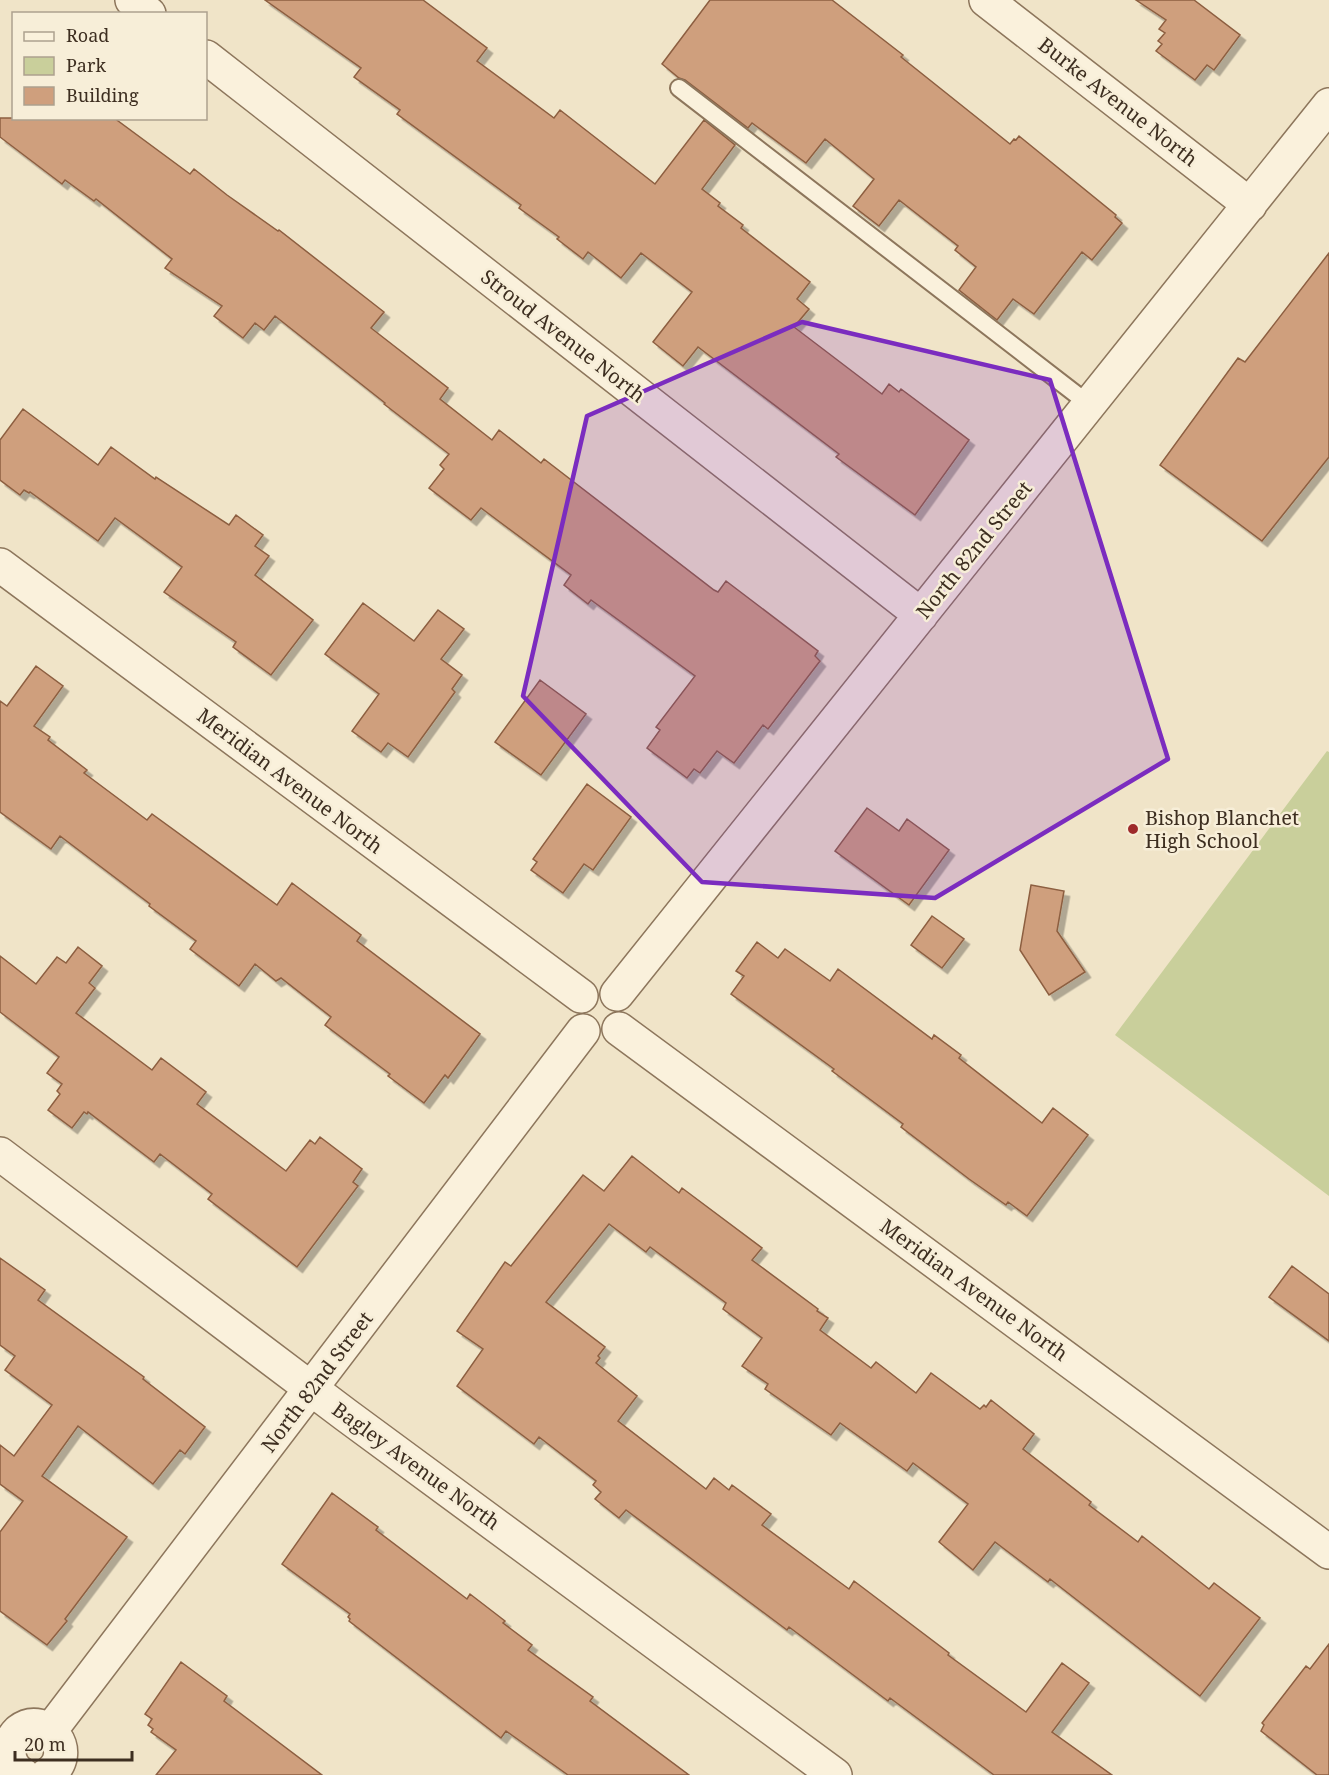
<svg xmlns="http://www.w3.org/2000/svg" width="1329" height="1775" font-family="'Noto Serif',serif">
<defs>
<filter id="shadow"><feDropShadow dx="5.5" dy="5.5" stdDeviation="0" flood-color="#0004"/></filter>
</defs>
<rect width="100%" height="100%" fill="#f0e4c8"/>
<!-- green -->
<path fill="#c9cf9b" d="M 1327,751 L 1329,752 L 1329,1196 L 1115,1035 Z"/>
<!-- building -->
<path fill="#cf9f7d" stroke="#8d5f41" stroke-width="1.5" filter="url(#shadow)" d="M 265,0 L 423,0 L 487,48 L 477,61 L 554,118 L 560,110 L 655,184 L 704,120 L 735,145 L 702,189 L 720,203 L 718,206 L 743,225 L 741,228 L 810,282 L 797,299 L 809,309 L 794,327 L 882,394 L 889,384 L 899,392 L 901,389 L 969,440 L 915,515 L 836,457 L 839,454 L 698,347 L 683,366 L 653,342 L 692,292 L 641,253 L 621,278 L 588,252 L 583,259 L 557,239 L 559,237 L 519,208 L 521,205 L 397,114 L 400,110 L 354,77 L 361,68 Z
M 710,0 L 832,0 L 903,55 L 901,57 L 1010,144 L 1014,139 L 1016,140 L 1019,136 L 1116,215 L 1115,217 L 1122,223 L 1092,260 L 1082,252 L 1034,314 L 1013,299 L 997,320 L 959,290 L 976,267 L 955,250 L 958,246 L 899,200 L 879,226 L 853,206 L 874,179 L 825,139 L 806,163 L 752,123 L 748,128 L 685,80 L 679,78 L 662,64 Z
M 1136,0 L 1194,0 L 1240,35 L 1214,70 L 1207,65 L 1195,80 L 1156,51 L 1162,44 L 1158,41 L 1165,33 L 1159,29 L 1166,20 Z
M 0,118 L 114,118 L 190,174 L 194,169 L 227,195 L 278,231 L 279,230 L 384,312 L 371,328 L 448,388 L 440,399 L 492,440 L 499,430 L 541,463 L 544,459 L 714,590 L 718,592 L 726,581 L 818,651 L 815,656 L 820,661 L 768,729 L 763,725 L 734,763 L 717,751 L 700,773 L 694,769 L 687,778 L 647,748 L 660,730 L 656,727 L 695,676 L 591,600 L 588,604 L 564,585 L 571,575 L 481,508 L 471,520 L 429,488 L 444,469 L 440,465 L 449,454 L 384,404 L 385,403 L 275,316 L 264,330 L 255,323 L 243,338 L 214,316 L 222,306 L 165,268 L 172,259 L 96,199 L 94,201 L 65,180 L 62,184 L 0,137 Z
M 1329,253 L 1329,457 L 1262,541 L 1160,465 L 1238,358 L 1245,362 Z
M 23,409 L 98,465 L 111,447 L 155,479 L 156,477 L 229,525 L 236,515 L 263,535 L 255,546 L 269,556 L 255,575 L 313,620 L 271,675 L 233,647 L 236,642 L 164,592 L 182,567 L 115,518 L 98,541 L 30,492 L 29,493 L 24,490 L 20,495 L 0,480 L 0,440 Z
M 363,603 L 414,641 L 438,610 L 464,629 L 441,659 L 462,675 L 452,689 L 455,692 L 408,757 L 388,743 L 381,752 L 352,731 L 379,694 L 325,654 Z
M 36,666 L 63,686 L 34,726 L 50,737 L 48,740 L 87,770 L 84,773 L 147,820 L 152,814 L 277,905 L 292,883 L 361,935 L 357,941 L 480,1034 L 448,1078 L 445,1075 L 424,1103 L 388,1076 L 390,1074 L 325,1025 L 331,1017 L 281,978 L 276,981 L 255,964 L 239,986 L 190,949 L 196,941 L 149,906 L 150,904 L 60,836 L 51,849 L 0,812 L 0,701 L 7,706 Z
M 540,680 L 586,714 L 541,775 L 495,742 Z
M 587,784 L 631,817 L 593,870 L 584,864 L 563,893 L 531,870 L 537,862 L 533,859 Z
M 867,808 L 899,831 L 907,819 L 949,850 L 909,905 L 835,851 Z
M 1031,885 L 1064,891 L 1057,931 L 1085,972 L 1049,995 L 1020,950 Z
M 932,916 L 964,939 L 942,968 L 911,945 Z
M 757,942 L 778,958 L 785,949 L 830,981 L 838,969 L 932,1039 L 934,1035 L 961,1055 L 959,1058 L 1042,1123 L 1053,1108 L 1088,1135 L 1027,1216 L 1008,1202 L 1006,1205 L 969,1179 L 901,1127 L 903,1124 L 832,1071 L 834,1069 L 731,994 L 744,976 L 736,971 Z
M 78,947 L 102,966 L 89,983 L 95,988 L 76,1013 L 152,1070 L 161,1058 L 206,1092 L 197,1104 L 286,1171 L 310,1140 L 315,1144 L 320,1137 L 362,1169 L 353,1182 L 358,1186 L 297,1267 L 208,1199 L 212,1194 L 160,1154 L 154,1162 L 88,1112 L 87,1114 L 84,1112 L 72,1128 L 48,1110 L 60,1094 L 57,1091 L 62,1084 L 47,1073 L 59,1057 L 0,1012 L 0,956 L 36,984 L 57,957 L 66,963 Z
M 632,1156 L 679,1193 L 682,1188 L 762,1248 L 752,1260 L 818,1309 L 817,1311 L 828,1318 L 820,1330 L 871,1368 L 876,1362 L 916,1393 L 931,1373 L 980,1409 L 984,1405 L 986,1407 L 991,1400 L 1034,1434 L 1023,1449 L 1091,1502 L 1089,1505 L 1138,1542 L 1142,1536 L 1209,1589 L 1214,1583 L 1260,1618 L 1200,1696 L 1050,1579 L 1048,1582 L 995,1542 L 973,1570 L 939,1542 L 968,1504 L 913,1463 L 907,1471 L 840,1423 L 831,1435 L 765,1389 L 768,1384 L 742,1366 L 762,1338 L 723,1309 L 726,1303 L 650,1247 L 646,1252 L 609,1224 L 546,1302 L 605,1347 L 598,1356 L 600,1358 L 596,1363 L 637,1396 L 618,1421 L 706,1489 L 714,1478 L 729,1490 L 732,1485 L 771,1514 L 762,1525 L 849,1589 L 854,1581 L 949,1653 L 948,1655 L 1026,1712 L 1062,1663 L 1089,1683 L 1052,1732 L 1112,1775 L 994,1775 L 890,1698 L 888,1701 L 789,1627 L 787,1630 L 626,1510 L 619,1518 L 595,1499 L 601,1492 L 593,1485 L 596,1481 L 539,1437 L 534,1444 L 457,1386 L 483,1349 L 457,1331 L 505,1262 L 511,1266 L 583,1175 L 604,1191 Z
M 0,1258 L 45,1290 L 38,1300 L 144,1377 L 143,1379 L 205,1427 L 185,1454 L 180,1450 L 153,1484 L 78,1426 L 42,1476 L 127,1537 L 65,1619 L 67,1621 L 47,1645 L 0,1611 L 0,1532 L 23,1501 L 0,1484 L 0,1445 L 14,1456 L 52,1405 L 5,1370 L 15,1356 L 0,1345 Z
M 1292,1266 L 1329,1294 L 1329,1341 L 1269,1297 Z
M 332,1493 L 378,1527 L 376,1530 L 467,1599 L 470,1594 L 505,1621 L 503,1623 L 532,1645 L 528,1650 L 593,1697 L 590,1701 L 689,1775 L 568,1775 L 506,1731 L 501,1738 L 349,1621 L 350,1619 L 348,1617 L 350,1614 L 282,1564 Z
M 1329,1644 L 1329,1775 L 1317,1775 L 1261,1731 L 1264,1725 L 1262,1723 L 1306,1666 L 1310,1669 Z
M 181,1662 L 227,1696 L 224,1701 L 322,1775 L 156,1775 L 176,1750 L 151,1732 L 153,1729 L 148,1725 L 152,1719 L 145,1714 Z"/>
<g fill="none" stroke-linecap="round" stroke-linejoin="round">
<!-- lane casing -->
<g stroke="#8d765c" stroke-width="20">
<path id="lane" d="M 679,88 L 1090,405"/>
</g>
<!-- street casing -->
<g stroke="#8d765c" stroke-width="36">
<path id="street" d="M 132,0 L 149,14
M 986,0 L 1250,205
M 206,57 L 921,615
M 0,565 L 581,996
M 617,994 L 1329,105
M 619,1029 L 1329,1552
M 0,1154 L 346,1415 L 835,1775
M 50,1731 L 583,1031
M 23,1775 C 14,1770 9,1762 9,1752 C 9,1744 13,1737 19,1731 C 46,1710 80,1754 47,1775"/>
</g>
<!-- lane -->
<use href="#lane" stroke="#faf1dc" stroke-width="16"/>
<!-- street -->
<use href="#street" stroke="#faf1dc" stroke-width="33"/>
</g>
<!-- marked area -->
<path fill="#7b2cbf" fill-opacity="0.2" stroke="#7b2cbf" stroke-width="4.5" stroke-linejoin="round" d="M 802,322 L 1050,380 L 1168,759 L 935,898 L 702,882 L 523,696 L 587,416 Z"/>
<!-- markers -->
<circle fill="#9e2a2b" stroke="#f7eed8" stroke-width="2" cx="1133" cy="829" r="6"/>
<g text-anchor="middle" stroke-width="5" stroke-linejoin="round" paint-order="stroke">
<!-- street labels -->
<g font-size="20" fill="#3d2e20" stroke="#f7eed8">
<text transform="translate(1118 102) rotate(38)" y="7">Burke Avenue North</text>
<text transform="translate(563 336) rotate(38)" y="7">Stroud Avenue North</text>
<text transform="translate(974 550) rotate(-51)" y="7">North 82nd Street</text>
<text transform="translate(290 781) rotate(37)" y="7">Meridian Avenue North</text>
<text transform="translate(974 1290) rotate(36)" y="7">Meridian Avenue North</text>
<text transform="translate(317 1382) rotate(-53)" y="7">North 82nd Street</text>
<text transform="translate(416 1466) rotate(36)" y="7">Bagley Avenue North</text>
</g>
<!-- poi labels -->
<g font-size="20" fill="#3d2e20" stroke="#f7eed8" text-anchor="start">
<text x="1145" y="825">Bishop Blanchet<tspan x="1145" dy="23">High School</tspan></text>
</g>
</g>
<!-- legend -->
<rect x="12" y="12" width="195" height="108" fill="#f7eed8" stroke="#ada18e" stroke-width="1.5"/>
<rect x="24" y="32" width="30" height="9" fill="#faf1dc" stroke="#ada18e" stroke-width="1.5"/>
<text x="66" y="42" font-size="18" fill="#3d2e20">Road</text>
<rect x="24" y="57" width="30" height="18" fill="#c9cf9b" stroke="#ada18e" stroke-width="1.5"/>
<text x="66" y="72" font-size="18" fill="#3d2e20">Park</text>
<rect x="24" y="87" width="30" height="18" fill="#cf9f7d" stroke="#ada18e" stroke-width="1.5"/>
<text x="66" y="102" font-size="18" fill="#3d2e20">Building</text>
<!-- scale -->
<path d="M15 1751v9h117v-9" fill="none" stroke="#3d2e20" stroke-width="3"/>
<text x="24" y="1751" font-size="18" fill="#3d2e20" stroke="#f7eed8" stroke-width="4.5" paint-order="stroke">20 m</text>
</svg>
